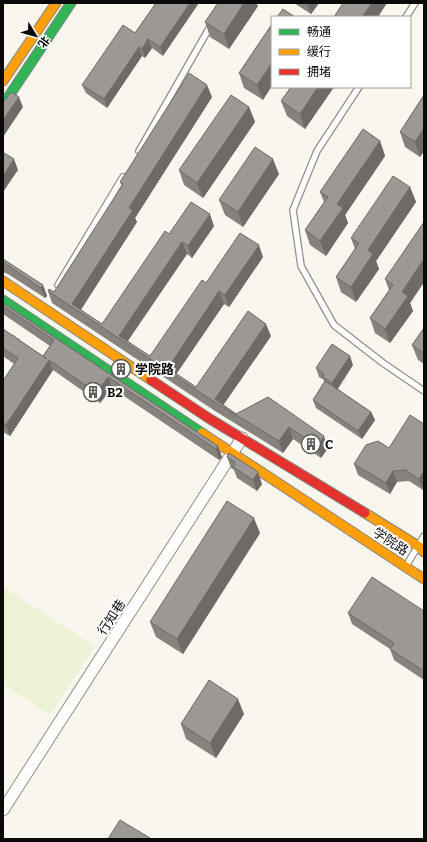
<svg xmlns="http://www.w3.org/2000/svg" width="427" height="842" font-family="Bitter,'Noto Sans SC',serif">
<rect width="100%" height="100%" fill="#f9f6ed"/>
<!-- pitch -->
<path fill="#edf3d6" d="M 3,587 L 95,646 L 50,715 L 3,684 Z"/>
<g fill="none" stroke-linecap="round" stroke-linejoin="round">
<!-- lane casing -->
<g stroke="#92908c" stroke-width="8">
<path id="lane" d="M 406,17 L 415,3
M 359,87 L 317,151 L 293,210 L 301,266 L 334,325 L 383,363 L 424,391
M 139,151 L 211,25
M 58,285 L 123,177
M 406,566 L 424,536"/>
</g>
<!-- street casing -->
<g stroke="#92908c" stroke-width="13">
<path id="street" d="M 3,810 L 242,438"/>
</g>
<!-- fast casing -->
<g stroke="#888783" stroke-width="11">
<path id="fast" d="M 3,105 L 71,3
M 3,300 L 202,433"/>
</g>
<!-- slow casing -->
<g stroke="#888783" stroke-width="11">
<path id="slow" d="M 3,81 L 56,3
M 3,281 L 151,380
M 202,433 L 424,579
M 365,513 L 418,546 L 424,552"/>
</g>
<!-- jam casing -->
<g stroke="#888783" stroke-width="11">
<path id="jam" d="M 151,380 L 210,419 L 365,513"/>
</g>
<!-- path -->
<path stroke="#b7b6b5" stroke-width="2.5" stroke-dasharray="4 2" stroke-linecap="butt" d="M 12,335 L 19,340"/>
<!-- lane -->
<use href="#lane" stroke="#fefefc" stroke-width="5.5"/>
<!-- street -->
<use href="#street" stroke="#fefefc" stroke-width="11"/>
<!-- fast -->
<use href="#fast" stroke="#30b455" stroke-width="9"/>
<!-- slow -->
<use href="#slow" stroke="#ff9f0a" stroke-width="9"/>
<!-- jam -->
<use href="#jam" stroke="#e5322d" stroke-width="9"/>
</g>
<!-- wall -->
<path fill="#86837e" d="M 156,3 L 163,56 L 152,48 L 145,58 L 142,56 L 107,108 L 86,93 L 82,85 L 135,33 Z
M 294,3 L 319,3 L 311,14 Z
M 258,6 L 229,49 L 210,37 L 205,22 Z
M 272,24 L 263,100 L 244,88 L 239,73 Z
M 291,87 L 334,87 L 305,129 L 287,116 L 281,101 Z
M 424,95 L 424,151 L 420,157 L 405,147 L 400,132 Z
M 212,97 L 135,218 L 137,222 L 81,310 L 102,324 L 169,234 L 214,226 L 192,258 L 187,254 L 128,341 L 150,356 L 206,283 L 263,257 L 229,307 L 224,304 L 176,374 L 196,387 L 271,336 L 223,405 L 236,414 L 268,397 L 328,448 L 321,458 L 293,439 L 283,453 L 215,411 L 52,303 L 48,291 L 54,292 L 122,186 L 120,182 Z
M 249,107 L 255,122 L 203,198 L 184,185 L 179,170 Z
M 380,141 L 385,156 L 345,215 L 348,223 L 326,256 L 310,245 L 305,230 L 324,202 L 320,192 Z
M 279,174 L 243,227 L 225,215 L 219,200 Z
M 410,187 L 416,202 L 376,261 L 379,269 L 356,302 L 341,292 L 336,277 L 355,249 L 351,238 Z
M 424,222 L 424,282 L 410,303 L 413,311 L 390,343 L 375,333 L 370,318 L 389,290 L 385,279 Z
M 3,259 L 43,285 L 47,296 L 45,298 L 8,274 L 3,272 Z
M 3,303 L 218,446 L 222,457 L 219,460 L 112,388 L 100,403 L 53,370 L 10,436 L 3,432 L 3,381 L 14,364 L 3,356 L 3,329 L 43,356 L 50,346 L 3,314 Z
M 424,328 L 424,364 L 418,360 L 412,345 Z
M 353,365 L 338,389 L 371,412 L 375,420 L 362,439 L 316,408 L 313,400 L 324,382 L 324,380 L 319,377 L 316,368 Z
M 424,424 L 424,488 L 423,490 L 409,481 L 397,482 L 390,494 L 358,475 L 354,464 L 389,448 Z
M 229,453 L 262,484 L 257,491 L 237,478 L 234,470 L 231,468 L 227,457 Z
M 260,533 L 183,654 L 156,637 L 150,622 Z
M 424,611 L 424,680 L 394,660 L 390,649 L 352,624 L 348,613 Z
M 244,714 L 216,758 L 186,739 L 181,724 Z"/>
<!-- shaded-wall -->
<path fill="#6d6a67" d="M 190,3 L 199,3 L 163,56 L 160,47 Z
M 244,3 L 256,3 L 258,6 L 229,49 L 224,34 Z
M 307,3 L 319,3 L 311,14 Z
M 372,3 L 387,3 L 378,17 L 362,17 Z
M 148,39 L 152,48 L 145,58 L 142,49 Z
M 139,47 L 142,56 L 107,108 L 104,99 Z
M 272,63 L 272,86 L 263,100 L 257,85 Z
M 207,85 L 212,97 L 135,218 L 137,222 L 79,312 L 72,304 L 129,208 Z
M 318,87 L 334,87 L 305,129 L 300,114 Z
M 19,97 L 23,107 L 3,137 L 3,120 Z
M 249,107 L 255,122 L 203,198 L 197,183 Z
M 424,128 L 424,151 L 420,157 L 415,142 Z
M 380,141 L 385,156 L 345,215 L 348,223 L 326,256 L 320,241 L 337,204 Z
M 14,159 L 18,170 L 3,192 L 3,176 Z
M 273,159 L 279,174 L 243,227 L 238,212 Z
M 410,187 L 416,202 L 376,261 L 379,269 L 356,302 L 351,287 L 368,250 Z
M 210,214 L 214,226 L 192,258 L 188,246 Z
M 182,242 L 187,254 L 126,343 L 119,336 Z
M 259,245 L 263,257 L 229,307 L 225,295 Z
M 424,259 L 424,282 L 410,303 L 413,311 L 390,343 L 385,329 L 402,292 Z
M 43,285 L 47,296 L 45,298 L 41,288 Z
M 219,291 L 224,304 L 175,376 L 168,368 Z
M 266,324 L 271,336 L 222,407 L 215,399 Z
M 350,356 L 353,365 L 335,392 L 332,383 Z
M 49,360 L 53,370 L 10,436 L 6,425 Z
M 108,377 L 112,388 L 100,403 L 97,393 Z
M 371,412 L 375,420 L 362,439 L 358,431 Z
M 289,427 L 293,439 L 283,453 L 279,441 Z
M 324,436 L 328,448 L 321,458 L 317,446 Z
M 218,446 L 222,457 L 219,460 L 216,449 Z
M 393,471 L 397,482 L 390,494 L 386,483 Z
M 424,471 L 424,488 L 423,490 L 419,479 Z
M 258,472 L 262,484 L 257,491 L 253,480 Z
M 254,518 L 260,533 L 183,654 L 177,639 Z
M 238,699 L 244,714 L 216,758 L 210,743 Z"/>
<!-- building -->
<path fill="#9c9893" stroke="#6d6a67" d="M 156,3 L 190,3 L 160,47 L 148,39 L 142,49 L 139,47 L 104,99 L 82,85 L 123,25 L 135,33 Z
M 218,3 L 244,3 L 224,34 L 205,22 Z
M 343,3 L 372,3 L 362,17 L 334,17 Z
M 283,9 L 295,17 L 277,17 Z
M 272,24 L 272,63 L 257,85 L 239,73 Z
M 189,73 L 207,85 L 129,208 L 133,210 L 72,304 L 102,324 L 165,231 L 169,234 L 191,202 L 210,214 L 188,246 L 182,242 L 119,336 L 150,356 L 202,280 L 206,283 L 240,233 L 259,245 L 225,295 L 219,291 L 168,368 L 196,387 L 248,311 L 266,324 L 215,399 L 236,414 L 268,397 L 324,436 L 317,446 L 289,427 L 279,441 L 210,399 L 48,291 L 49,289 L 54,292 L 123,184 L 120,182 Z
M 291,87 L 318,87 L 300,114 L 281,101 Z
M 11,92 L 19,97 L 3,120 L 3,102 Z
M 231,95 L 249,107 L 197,183 L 179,170 Z
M 424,95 L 424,128 L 415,142 L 400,132 Z
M 363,129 L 380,141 L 337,204 L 343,208 L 320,241 L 305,230 L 328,197 L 320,192 Z
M 255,147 L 273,159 L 238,212 L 219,200 Z
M 4,153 L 14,159 L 3,176 L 3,155 Z
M 393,176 L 410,187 L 368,250 L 373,254 L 351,287 L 336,277 L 359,243 L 351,238 Z
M 424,222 L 424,259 L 402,292 L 408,296 L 385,329 L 370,318 L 393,285 L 385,279 Z
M 3,259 L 43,285 L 41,288 L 3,262 Z
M 3,303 L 218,446 L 216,449 L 108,377 L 97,393 L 49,360 L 6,425 L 3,423 L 3,381 L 18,358 L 3,348 L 3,329 L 47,359 L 43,356 L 54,340 L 3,306 Z
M 424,328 L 424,353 L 412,345 Z
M 332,344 L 350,356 L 332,383 L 323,377 L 324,374 L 316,368 Z
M 325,381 L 371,412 L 358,431 L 313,400 Z
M 410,415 L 424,424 L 424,471 L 419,479 L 405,470 L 393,471 L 386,483 L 354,464 L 366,445 L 378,441 L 389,448 Z
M 229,453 L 258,472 L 253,480 L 233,467 L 235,462 L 227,457 Z
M 227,501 L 254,518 L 177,639 L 150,622 Z
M 372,577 L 424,611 L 424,671 L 390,649 L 394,643 L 348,613 Z
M 209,680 L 238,699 L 210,743 L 181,724 Z
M 120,820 L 150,838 L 149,839 L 108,839 Z"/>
<!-- icons -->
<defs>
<g id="building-ring" transform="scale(1)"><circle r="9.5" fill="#fff" stroke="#5e5d59" stroke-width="1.5"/><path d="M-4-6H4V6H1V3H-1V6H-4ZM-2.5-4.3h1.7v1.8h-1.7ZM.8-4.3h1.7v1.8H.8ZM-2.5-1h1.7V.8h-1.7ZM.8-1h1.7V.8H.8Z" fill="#5e5d59"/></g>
</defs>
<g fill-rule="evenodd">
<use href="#building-ring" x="121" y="369"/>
<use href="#building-ring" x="93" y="392"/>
<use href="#building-ring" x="311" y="444"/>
</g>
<g text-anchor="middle" stroke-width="4" stroke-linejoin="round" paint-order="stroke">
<!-- poi labels -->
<g font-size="13" font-weight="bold" fill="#0a0a0a" stroke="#fff" text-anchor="start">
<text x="135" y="374">学院路</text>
<text x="107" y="397">B2</text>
<text x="325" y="449">C</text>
</g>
<!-- street labels -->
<g font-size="13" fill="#0a0a0a" stroke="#fff">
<text transform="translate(391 541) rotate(33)" y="5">学院路</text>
<text transform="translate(111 617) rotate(-57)" y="5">行知巷</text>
</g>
</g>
<!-- border -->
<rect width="427" height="842" fill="none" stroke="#0a0a0a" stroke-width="8"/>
<!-- legend -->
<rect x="271" y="16" width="140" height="72" fill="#ffffff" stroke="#9d9d9d"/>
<rect x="279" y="29" width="20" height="6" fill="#30b455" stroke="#9d9d9d"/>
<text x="307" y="36" font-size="12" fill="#0a0a0a">畅通</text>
<rect x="279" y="49" width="20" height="6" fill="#ff9f0a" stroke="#9d9d9d"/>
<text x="307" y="56" font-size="12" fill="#0a0a0a">缓行</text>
<rect x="279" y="69" width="20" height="6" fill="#e5322d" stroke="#9d9d9d"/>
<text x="307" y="76" font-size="12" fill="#0a0a0a">拥堵</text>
<!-- north arrow -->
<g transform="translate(36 36) rotate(127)" stroke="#ffffff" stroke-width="3" paint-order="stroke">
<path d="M0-3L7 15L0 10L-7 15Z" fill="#0a0a0a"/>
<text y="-6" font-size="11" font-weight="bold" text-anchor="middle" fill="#0a0a0a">北</text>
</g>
</svg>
